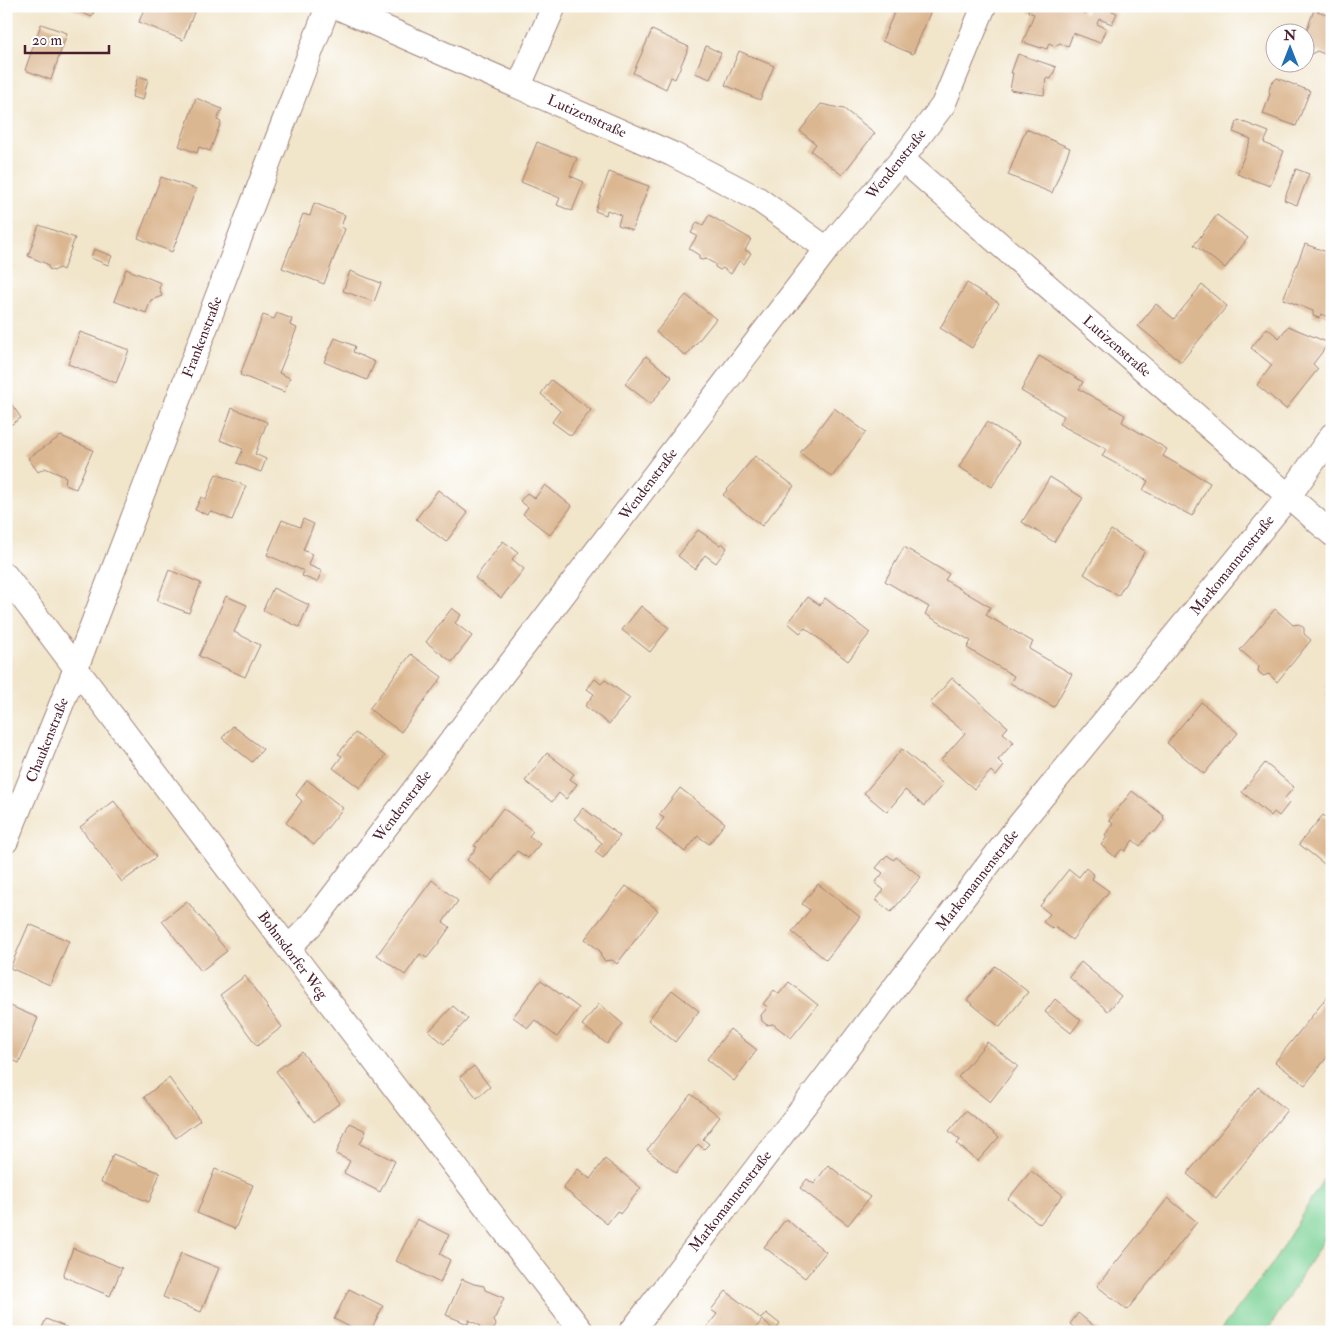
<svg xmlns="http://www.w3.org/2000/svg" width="1338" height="1338" font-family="'IM FELL Double Pica',serif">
<rect width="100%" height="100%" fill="#fff"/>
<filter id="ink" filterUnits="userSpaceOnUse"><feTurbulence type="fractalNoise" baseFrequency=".02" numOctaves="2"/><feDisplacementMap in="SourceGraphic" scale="10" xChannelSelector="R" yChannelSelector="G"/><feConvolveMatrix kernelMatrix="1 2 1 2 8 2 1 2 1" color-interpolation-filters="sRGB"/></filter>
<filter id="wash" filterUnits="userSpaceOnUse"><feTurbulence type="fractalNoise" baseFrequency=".0096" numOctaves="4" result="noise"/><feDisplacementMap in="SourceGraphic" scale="20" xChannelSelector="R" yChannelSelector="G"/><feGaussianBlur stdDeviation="1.12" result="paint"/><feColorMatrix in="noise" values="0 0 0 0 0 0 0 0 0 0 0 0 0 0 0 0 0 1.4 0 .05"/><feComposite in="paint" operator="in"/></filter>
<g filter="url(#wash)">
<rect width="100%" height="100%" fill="#f1e5ca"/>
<!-- green -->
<path fill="#7ed397" stroke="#647961" d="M 1332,1165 L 1332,1226 L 1267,1332 L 1219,1332 L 1273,1263 Z"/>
<g id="blocks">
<!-- building -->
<path fill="#dbb791" d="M 65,6 L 96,6 L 92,17 Z
M 145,6 L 155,6 L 160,8 L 161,6 L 186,6 L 195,10 L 183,40 L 139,22 Z
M 897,6 L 933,6 L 913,54 L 882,41 Z
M 1030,6 L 1084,6 L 1082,12 L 1086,14 L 1089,6 L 1100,6 L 1117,13 L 1112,24 L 1099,19 L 1097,24 L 1106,28 L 1100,43 L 1073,33 L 1068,47 L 1060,43 L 1055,46 L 1049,43 L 1047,49 L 1041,47 L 1041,48 L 1023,42 L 1034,14 L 1028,12 Z
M 1314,10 L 1332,16 L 1332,57 L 1317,51 L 1311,54 L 1306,52 L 1306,32 Z
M 41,24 L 67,33 L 51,80 L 25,70 Z
M 652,30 L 689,47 L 675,79 L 671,77 L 666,89 L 633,73 Z
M 706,46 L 721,53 L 710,79 L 695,73 Z
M 739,51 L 774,66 L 760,100 L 725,85 Z
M 1018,54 L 1056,67 L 1051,79 L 1046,78 L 1044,95 L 1010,90 L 1013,73 L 1011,73 Z
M 138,76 L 148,79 L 143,100 L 132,97 Z
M 1277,78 L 1310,91 L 1296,126 L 1263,114 L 1270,94 L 1269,91 L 1271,84 Z
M 196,98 L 222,109 L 217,120 L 221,122 L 210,151 L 199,147 L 197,153 L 179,146 Z
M 821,104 L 844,109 L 875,133 L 842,175 L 811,151 L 816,144 L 800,131 Z
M 1238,120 L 1269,132 L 1264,143 L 1284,151 L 1270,186 L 1237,174 L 1251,139 L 1233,132 Z
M 1026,129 L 1070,148 L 1052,193 L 1008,175 Z
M 537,142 L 577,158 L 570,176 L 584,182 L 572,211 L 557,205 L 560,198 L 521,182 Z
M 1296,169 L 1309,174 L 1297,205 L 1284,200 Z
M 609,172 L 649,186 L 632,230 L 618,225 L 621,215 L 607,210 L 606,215 L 595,211 Z
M 161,177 L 196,189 L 172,252 L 138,238 Z
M 314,203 L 345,215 L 341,227 L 345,229 L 324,284 L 282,268 L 303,214 L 310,216 Z
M 709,215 L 751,239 L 745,250 L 751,253 L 744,264 L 739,261 L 731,274 L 723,268 L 720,270 L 715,267 L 715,264 L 706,259 L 702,260 L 699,259 L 699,255 L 689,249 L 697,236 L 691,233 L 697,222 L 703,225 Z
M 1217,215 L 1248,238 L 1225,268 L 1194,245 Z
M 39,225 L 75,238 L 63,270 L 59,268 L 54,271 L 49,269 L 47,264 L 28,256 Z
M 1305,244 L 1332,254 L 1332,314 L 1330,318 L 1322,314 L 1319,318 L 1313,316 L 1313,311 L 1283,299 Z
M 94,249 L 112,256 L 108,265 L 91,258 Z
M 126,269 L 161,283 L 159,288 L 162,296 L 151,300 L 146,313 L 114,301 Z
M 350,271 L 381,283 L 374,302 L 343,291 Z
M 967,283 L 999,303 L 972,348 L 940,328 Z
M 1202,285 L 1227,306 L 1181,362 L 1138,326 L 1156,304 L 1174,319 Z
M 686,295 L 716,319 L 686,356 L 656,332 Z
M 277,313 L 292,319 L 290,325 L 297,328 L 279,373 L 290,378 L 284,392 L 240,375 L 263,315 L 274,319 Z
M 1288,326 L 1329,343 L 1313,364 L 1318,369 L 1286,409 L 1257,385 L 1272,365 L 1251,348 L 1267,328 L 1279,338 Z
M 80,332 L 129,350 L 116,383 L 68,364 Z
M 335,338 L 355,346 L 353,352 L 375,362 L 367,380 L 324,362 Z
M 646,356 L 672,377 L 651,404 L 625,384 Z
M 1039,356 L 1083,382 L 1079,389 L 1125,415 L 1122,422 L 1167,449 L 1163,456 L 1210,483 L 1192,516 L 1143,490 L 1148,481 L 1102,456 L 1106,449 L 1059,424 L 1064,416 L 1021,391 Z
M 551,380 L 591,410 L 571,436 L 552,422 L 560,411 L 541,394 Z
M 6,396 L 21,418 L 6,428 Z
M 232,408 L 267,422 L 255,454 L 266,459 L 261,472 L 237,463 L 243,449 L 220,440 Z
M 834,408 L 866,432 L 832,477 L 800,453 Z
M 987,422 L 1020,442 L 992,487 L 959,467 Z
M 61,436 L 93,450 L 76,489 L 65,485 L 66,477 L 45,468 L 38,472 L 28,458 Z
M 755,456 L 794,486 L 762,526 L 723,495 Z
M 216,474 L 246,486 L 232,520 L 210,511 L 208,515 L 195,510 L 201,497 L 206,499 Z
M 1050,477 L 1083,498 L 1054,542 L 1022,522 Z
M 545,485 L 572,506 L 550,535 L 523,514 L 528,507 L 520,501 L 527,493 L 535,498 Z
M 438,490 L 468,513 L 446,542 L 416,519 Z
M 303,519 L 314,524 L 303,550 L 312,554 L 308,565 L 322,571 L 317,582 L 302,576 L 304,571 L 267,555 L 282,520 L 300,527 Z
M 698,530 L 720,545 L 722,543 L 727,548 L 716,563 L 705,555 L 695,569 L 678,556 Z
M 1111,530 L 1145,551 L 1118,596 L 1084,574 Z
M 503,541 L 518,552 L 512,559 L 524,569 L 501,598 L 475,578 Z
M 904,547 L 949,574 L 945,580 L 990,607 L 986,615 L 1033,642 L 1029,649 L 1072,674 L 1054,707 L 1010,683 L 1014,676 L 967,648 L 971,641 L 925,614 L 929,607 L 885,581 Z
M 169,570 L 201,583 L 189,613 L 157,601 Z
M 273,588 L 309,605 L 299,627 L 263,610 Z
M 226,596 L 247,605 L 234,632 L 260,645 L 245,677 L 199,656 Z
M 808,597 L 820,605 L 825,598 L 870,633 L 848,661 L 805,628 L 800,633 L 788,623 Z
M 641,606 L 669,628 L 650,652 L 622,630 Z
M 452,608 L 461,615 L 455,623 L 472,636 L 452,662 L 426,642 Z
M 1275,609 L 1293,625 L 1299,624 L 1304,628 L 1304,634 L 1311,640 L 1277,682 L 1269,674 L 1263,676 L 1258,671 L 1259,666 L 1240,650 Z
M 411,654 L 442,677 L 401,732 L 369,709 Z
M 952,678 L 1008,727 L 1003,733 L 1014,742 L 998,760 L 1004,766 L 996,776 L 991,771 L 974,789 L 941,760 L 965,733 L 930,703 Z
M 1332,678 L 1332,700 L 1326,695 L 1330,690 L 1326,686 Z
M 595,679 L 601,684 L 605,680 L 630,698 L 609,724 L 585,706 L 594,694 L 587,689 Z
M 1201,702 L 1238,733 L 1204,774 L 1167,743 Z
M 233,726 L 263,749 L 252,762 L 222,738 Z
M 355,733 L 385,756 L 360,788 L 333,768 L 342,756 L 338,754 Z
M 902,749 L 943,784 L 924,806 L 905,790 L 887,812 L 864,793 Z
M 547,753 L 574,774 L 570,779 L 577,784 L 566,799 L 559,793 L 552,802 L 525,781 Z
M 1265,763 L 1294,787 L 1285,798 L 1290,802 L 1279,816 L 1274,812 L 1271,816 L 1242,792 Z
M 307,780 L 343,808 L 314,845 L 286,823 L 302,801 L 296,795 Z
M 680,788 L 725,823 L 709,844 L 698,836 L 685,852 L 656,829 L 664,818 L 659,815 Z
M 1132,791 L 1163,815 L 1164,820 L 1155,832 L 1150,833 L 1140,846 L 1133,840 L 1125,851 L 1122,849 L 1115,857 L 1101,845 L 1107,837 L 1105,835 L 1113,824 L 1109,820 Z
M 114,801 L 156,857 L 122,882 L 80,827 Z
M 503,808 L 533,831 L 529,836 L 540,844 L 528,858 L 517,851 L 493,881 L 467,860 L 477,847 L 474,846 Z
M 583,808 L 620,836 L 603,858 L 595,852 L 602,843 L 595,837 L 596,836 L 574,819 Z
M 1323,815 L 1332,822 L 1332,863 L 1328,867 L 1299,844 Z
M 887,855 L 894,860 L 896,857 L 921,877 L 891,912 L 876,900 L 884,890 L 875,883 L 883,873 L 876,868 Z
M 1086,868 L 1094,875 L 1092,879 L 1109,891 L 1072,940 L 1055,927 L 1053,929 L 1043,922 L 1050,914 L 1040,906 L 1069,869 L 1079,877 Z
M 432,880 L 458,901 L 443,922 L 450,927 L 438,944 L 427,958 L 420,954 L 405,975 L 377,955 Z
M 818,884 L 860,917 L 826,960 L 792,932 L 810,910 L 802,904 Z
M 626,886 L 658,910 L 617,964 L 612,960 L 605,961 L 601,957 L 600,951 L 585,939 Z
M 187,901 L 227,951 L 201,971 L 162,921 Z
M 29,924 L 69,941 L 50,985 L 10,968 Z
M 1081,962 L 1121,996 L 1108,1011 L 1069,977 Z
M 995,966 L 1028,992 L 1000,1027 L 967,1000 Z
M 245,976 L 282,1027 L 257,1046 L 220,995 Z
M 541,980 L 579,1008 L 557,1037 L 535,1020 L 528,1028 L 513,1017 Z
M 789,982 L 818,1005 L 791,1038 L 773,1024 L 767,1025 L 762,1021 L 761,1015 L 768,1007 L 763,1004 L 774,990 L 779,994 Z
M 672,990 L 699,1011 L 675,1042 L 648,1020 Z
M 1332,991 L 1332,1051 L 1305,1085 L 1275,1062 Z
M 1055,999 L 1081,1020 L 1071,1033 L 1045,1012 Z
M 6,1004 L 38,1018 L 19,1063 L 6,1057 Z
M 599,1004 L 623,1024 L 607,1044 L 582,1025 Z
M 453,1006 L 468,1019 L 444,1044 L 429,1031 Z
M 730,1029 L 757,1050 L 734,1081 L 707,1059 Z
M 987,1042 L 1018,1066 L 990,1102 L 958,1077 Z
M 302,1052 L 340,1103 L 314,1122 L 276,1071 Z
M 474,1066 L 490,1087 L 477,1098 L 460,1077 Z
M 169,1078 L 200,1120 L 176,1138 L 144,1097 Z
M 1258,1087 L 1287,1110 L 1216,1198 L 1187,1174 Z
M 691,1094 L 720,1117 L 703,1139 L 709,1144 L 704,1149 L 698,1144 L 676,1173 L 647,1150 Z
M 966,1111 L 999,1137 L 978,1161 L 957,1144 L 960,1140 L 949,1131 Z
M 349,1123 L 366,1131 L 360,1144 L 395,1161 L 380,1192 L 344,1173 L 350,1161 L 336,1154 Z
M 113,1154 L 160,1173 L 149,1202 L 101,1182 Z
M 605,1159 L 641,1188 L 620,1214 L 617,1211 L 607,1224 L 563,1188 L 578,1169 L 590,1179 Z
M 828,1165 L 870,1197 L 848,1225 L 800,1188 L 807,1179 L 814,1184 Z
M 215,1169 L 253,1185 L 235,1229 L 197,1213 Z
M 1031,1171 L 1063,1195 L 1040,1224 L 1008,1199 Z
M 1168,1198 L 1197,1222 L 1127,1310 L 1097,1286 Z
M 417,1219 L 449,1235 L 440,1254 L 450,1260 L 440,1283 L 396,1261 Z
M 786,1219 L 826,1252 L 805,1278 L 764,1247 Z
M 73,1248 L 122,1268 L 110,1296 L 63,1276 Z
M 181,1253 L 219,1268 L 201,1312 L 163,1297 Z
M 462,1279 L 474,1284 L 484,1286 L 485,1290 L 504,1298 L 494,1320 L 496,1325 L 494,1329 L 484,1332 L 481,1330 L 479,1325 L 469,1320 L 468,1324 L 446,1315 Z
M 349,1289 L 383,1306 L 370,1332 L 360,1332 L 334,1319 Z
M 726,1291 L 761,1319 L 766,1313 L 780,1324 L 775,1331 L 762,1320 L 753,1332 L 703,1332 L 717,1314 L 711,1310 Z
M 1078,1313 L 1101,1332 L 1074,1332 L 1076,1329 L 1070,1324 Z
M 46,1319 L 78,1332 L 40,1332 Z"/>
</g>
</g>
<g filter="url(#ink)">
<use href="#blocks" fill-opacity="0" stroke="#9e827a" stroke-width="1"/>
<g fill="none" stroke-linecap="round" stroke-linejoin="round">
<!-- minor casing -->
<g stroke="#9e827a" stroke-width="26">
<path id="minor" d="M 335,6 L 672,154 L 758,199 L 827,249
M 519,86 L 554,6
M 902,159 L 1332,534
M 6,576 L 288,948 L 582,1332
M 6,841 L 76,668 L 328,6
M 288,948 L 311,925 L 827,249 L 902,159 L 943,105 L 984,6
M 631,1332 L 1015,830 L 1289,496 L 1332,435"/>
</g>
<!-- minor -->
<use href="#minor" stroke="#fff" stroke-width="24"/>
</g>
</g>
<g text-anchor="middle" stroke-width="4" stroke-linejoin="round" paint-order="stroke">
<!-- street labels -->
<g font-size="15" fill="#4a1f2b" stroke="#fff">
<text transform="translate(587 116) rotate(24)" y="5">Lutizenstraße</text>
<text transform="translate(896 164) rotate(-51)" y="5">Wendenstraße</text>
<text transform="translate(202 337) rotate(-69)" y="5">Frankenstraße</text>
<text transform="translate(1117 346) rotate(41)" y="5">Lutizenstraße</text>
<text transform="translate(648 484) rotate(-53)" y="5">Wendenstraße</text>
<text transform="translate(1232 565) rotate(-51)" y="5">Markomannenstraße</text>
<text transform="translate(47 740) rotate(-68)" y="5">Chaukenstraße</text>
<text transform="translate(402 806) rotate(-53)" y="5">Wendenstraße</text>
<text transform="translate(977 880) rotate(-52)" y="5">Markomannenstraße</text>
<text transform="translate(293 955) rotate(53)" y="5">Bohnsdorfer Weg</text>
<text transform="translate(730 1201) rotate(-52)" y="5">Markomannenstraße</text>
</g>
</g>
<!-- margin -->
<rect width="1338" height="1338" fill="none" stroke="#fff" stroke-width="25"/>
<!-- north arrow -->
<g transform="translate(1290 48)"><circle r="24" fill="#ffffff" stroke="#b7a5aa"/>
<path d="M0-4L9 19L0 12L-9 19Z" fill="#1f6fb2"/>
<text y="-8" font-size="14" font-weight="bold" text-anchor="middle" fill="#4a1f2b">N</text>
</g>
<!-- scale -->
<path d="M25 45v8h84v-8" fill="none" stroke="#4a1f2b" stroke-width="2.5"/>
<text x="32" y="45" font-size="15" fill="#4a1f2b" stroke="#ffffff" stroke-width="4" paint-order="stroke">20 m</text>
</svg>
